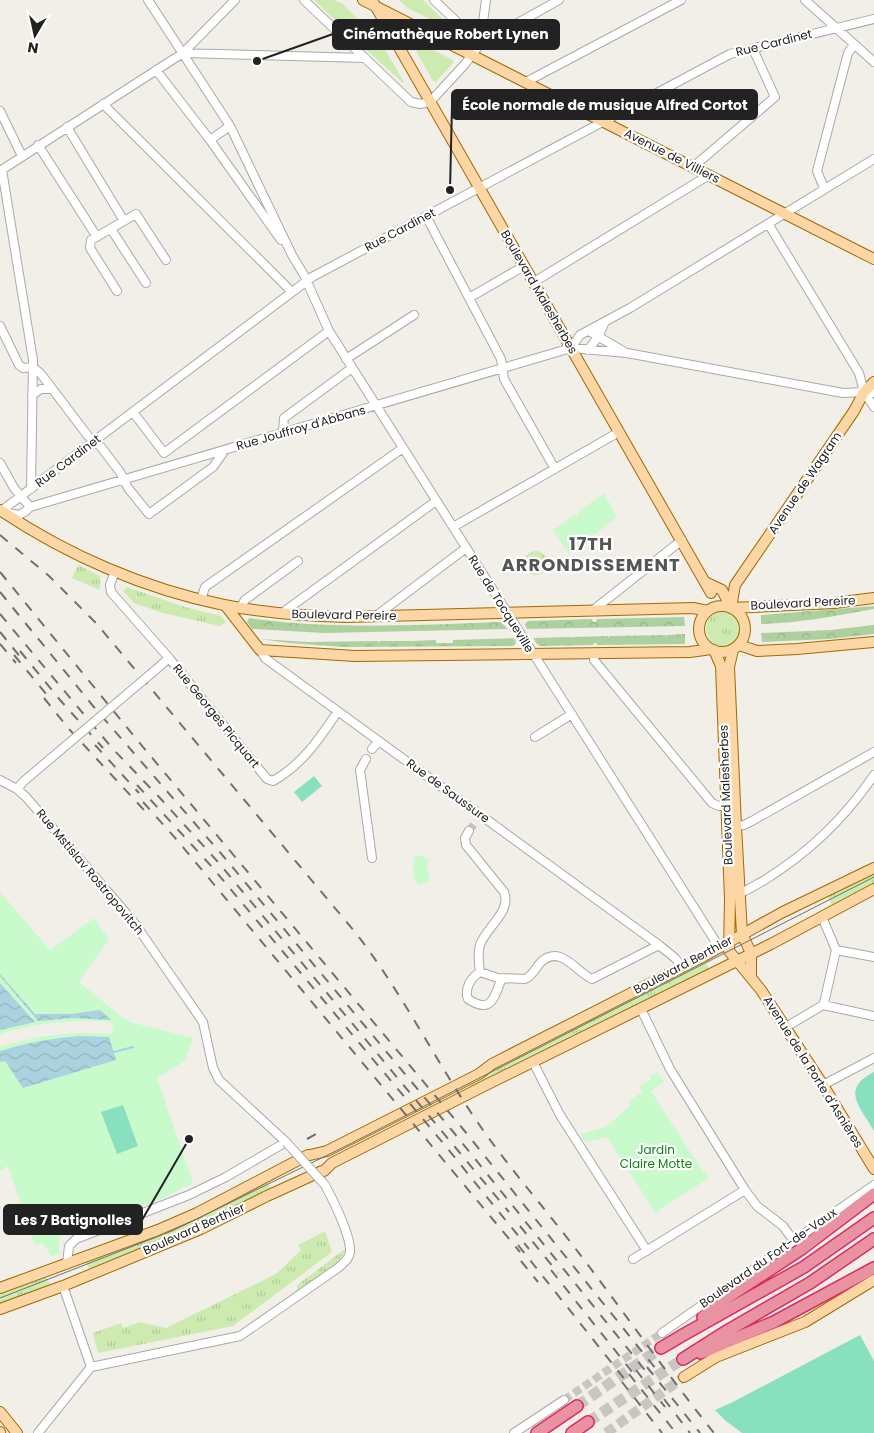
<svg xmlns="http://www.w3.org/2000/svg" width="874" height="1433" font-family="Poppins,sans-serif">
<defs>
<pattern id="grass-tufts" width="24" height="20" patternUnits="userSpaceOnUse" patternTransform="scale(1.25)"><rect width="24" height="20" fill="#cdebb0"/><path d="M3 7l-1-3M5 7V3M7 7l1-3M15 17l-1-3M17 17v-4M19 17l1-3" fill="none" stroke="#b0c997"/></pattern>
<pattern id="forest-crowns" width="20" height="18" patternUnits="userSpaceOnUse" patternTransform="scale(1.25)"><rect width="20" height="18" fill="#add19e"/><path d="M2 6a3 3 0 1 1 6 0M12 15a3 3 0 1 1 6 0" fill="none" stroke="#95b388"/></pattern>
<pattern id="water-waves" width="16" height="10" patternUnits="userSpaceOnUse" patternTransform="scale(1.25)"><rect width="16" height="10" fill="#aad3df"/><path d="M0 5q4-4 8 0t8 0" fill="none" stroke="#92b5bf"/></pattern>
</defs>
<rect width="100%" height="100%" fill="#f2efe9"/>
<!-- grass -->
<path fill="url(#grass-tufts)" d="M524 563a12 12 0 1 1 24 0a12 12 0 1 1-24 0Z
M 78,565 L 100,576 L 100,590 L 72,578 Z
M 127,587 L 185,607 L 221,616 L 226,622 L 220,626 L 163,613 L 134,603 L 123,591 Z
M706 629a17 17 0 1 1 34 0a17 17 0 1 1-34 0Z
M 874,873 L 874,884 L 833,907 L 826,894 Z
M 704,959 L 709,969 L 472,1090 L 467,1082 Z
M 267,1182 L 270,1190 L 173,1237 L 89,1269 L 86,1262 L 159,1234 Z
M 325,1231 L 332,1252 L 233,1326 L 98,1353 L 93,1333 L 121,1323 L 123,1328 L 140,1322 L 166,1328 L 172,1325 L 276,1274 L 301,1250 L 298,1245 Z
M 345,1249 C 344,1267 311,1283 297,1293 L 297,1285 Z
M 46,1276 L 50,1285 L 0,1305 L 0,1293 Z"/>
<!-- forest -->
<path fill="url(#forest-crowns)" d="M 874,606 L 874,609 C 836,616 799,623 761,624 L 761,615 Z
M 684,617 L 685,626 L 527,629 L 525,624 L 528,621 L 592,619 L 593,622 L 596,622 L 597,619 Z
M 249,618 C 332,630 417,625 501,622 L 508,629 L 324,633 L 252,629 L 247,622 Z
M 874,625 L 874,634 L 829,639 L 762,642 L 761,633 L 831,630 Z
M 685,634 L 685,644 L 597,645 L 596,642 L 592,645 L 540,646 L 537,644 L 533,638 L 572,637 L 573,639 L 573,637 L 608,636 L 609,638 L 610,636 L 666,635 L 666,637 L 667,635 Z
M 514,638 L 516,643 L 513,646 L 344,647 L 289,643 L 260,639 L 308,642 L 378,641 L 379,643 L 380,641 L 412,641 L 413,642 L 413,641 L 436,640 L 436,643 L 453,643 L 453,640 Z"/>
<!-- park -->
<path fill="#c8facc" d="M 604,493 L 617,517 L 569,554 L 553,530 L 575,514 L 577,517 L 580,515 L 578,512 Z
M 418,855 L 428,858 L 427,868 L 430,878 L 429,881 L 420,885 L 415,881 L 413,871 L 414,857 Z
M 0,892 L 50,950 L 94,918 L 109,939 L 79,982 L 122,1017 L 130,1022 L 193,1038 L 185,1061 L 157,1078 L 193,1183 L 166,1197 L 59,1237 L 59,1254 L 51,1256 L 43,1243 L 35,1245 L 8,1166 L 0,1171 L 0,1047 C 37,1035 74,1031 112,1034 L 113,1022 C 75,1018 36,1023 0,1034 Z
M 658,1072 L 664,1082 L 651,1091 L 703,1172 L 705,1172 L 709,1178 L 659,1210 L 660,1211 L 656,1214 L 607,1137 L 585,1142 L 580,1134 L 606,1127 L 630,1106 L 629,1101 L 642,1092 L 639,1086 L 651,1080 L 650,1076 Z"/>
<!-- garden -->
<path fill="#cdebb0" d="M 314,0 L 334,0 L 343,4 L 362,23 L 360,40 L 356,40 Z
M 399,0 L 423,0 L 454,30 L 451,30 L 408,8 Z
M 366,28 L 378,38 L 404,82 L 403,83 L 363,47 L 365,31 Z
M 415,41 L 453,60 L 453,63 L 436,82 L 433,81 L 412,44 Z"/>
<!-- pitch -->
<path fill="#88e0be" d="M 314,776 L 322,786 L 302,802 L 294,792 Z
M 874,1072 L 874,1131 C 860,1107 840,1089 874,1072 Z
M 123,1105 L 138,1146 L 117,1154 L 101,1112 Z
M 860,1335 L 874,1361 L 874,1433 L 742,1433 L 726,1421 L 715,1410 L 731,1403 Z"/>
<!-- water -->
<path fill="url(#water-waves)" d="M 0,974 L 35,1014 L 71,1014 L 100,1010 L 111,1020 L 72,1018 L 38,1021 L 0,976 Z
M 0,983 L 35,1022 L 0,1030 Z
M 80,1036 L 109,1037 L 116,1060 L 23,1088 L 5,1061 L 0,1062 L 0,1051 C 26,1043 53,1038 80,1036 Z"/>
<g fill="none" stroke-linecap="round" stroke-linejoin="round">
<!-- stream -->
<path stroke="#aad3df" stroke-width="2" d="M 114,1052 L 133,1047"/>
<!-- minor-tunnel -->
<path stroke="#c8c6c1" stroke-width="8" stroke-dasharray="8 4" stroke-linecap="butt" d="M 469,831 L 476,821
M 564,1400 L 662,1333"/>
<!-- major-tunnel -->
<path stroke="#c8c6c1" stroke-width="10" stroke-dasharray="10 5" stroke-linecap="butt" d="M 606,1433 L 684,1377"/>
<!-- highway-tunnel -->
<path stroke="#c8c6c1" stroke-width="11" stroke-dasharray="11 5.5" stroke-linecap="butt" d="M 577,1406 L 661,1348
M 588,1422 L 683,1359"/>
<!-- minor casing -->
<g stroke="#a9a9a9" stroke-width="10">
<path id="minor" d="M 148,0 L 230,126 L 292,255 L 304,275 L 329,331 L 719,947
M 304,0 L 411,102 L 420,104 L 430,102 L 465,64 L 480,44 L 559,0
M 434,0 L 480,44
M 805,0 L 874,62
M 480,44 L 486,0
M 183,53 L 365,58
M 156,70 L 210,140 L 230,126
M 526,82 L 681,0
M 103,104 L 291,291
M 0,111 L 22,156
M 67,127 L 124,221
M 210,140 L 281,240
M 38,145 L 97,237
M 693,167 L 775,97 L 753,49
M 2,170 L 33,360 L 31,489
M 0,171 L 183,53 L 235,0
M 824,188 L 817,171 L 848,53 L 854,45
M 426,216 L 501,359 L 504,379 L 555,469
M 769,225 L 859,373 L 864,392 L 874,407
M 111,229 L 146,283
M 534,282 L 709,175
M 117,291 L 90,248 L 91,240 L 136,214 L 166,260
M 469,298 L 524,266
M 0,326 L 19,365 L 23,368 L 33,367 L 41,374 L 88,436 L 101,447 L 120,472 L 128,488 L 149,514 L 213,467 L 225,450
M 589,331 L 623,351
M 571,348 L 580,335 L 630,308 L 874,159
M 588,350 L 598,337 L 605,322
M 346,359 L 414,315
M 32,395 L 41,389 L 51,389
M 133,412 L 164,453 L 329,331
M 283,432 L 284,418 L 352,368
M 0,463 L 14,488 L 30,507
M 1,511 L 312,277 L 730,54 L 874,19
M 8,513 L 19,515 L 26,511 L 30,507 L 571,348 L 627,353 L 843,393 L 864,392 L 874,393
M 453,527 L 619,432
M 115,571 L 110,585 L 111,592 L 169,658 L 267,779 L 273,781 C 302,765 320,738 338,711
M 201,600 L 205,587 L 403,448
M 240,608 L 245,600 L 298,561
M 592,611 L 682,540
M 282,613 L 436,501
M 376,616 L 466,548
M 260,650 L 265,658 L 273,664 L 659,945 L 675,958 L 682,967
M 594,653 L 594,660 L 712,803 L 719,806 L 726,806
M 153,672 L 169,658
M 535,737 L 572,714
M 372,749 L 379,741
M 366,759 L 360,770 L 372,858
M 0,780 L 17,789 L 26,797 L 133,921 L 203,1022 L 213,1068 L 219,1080 L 286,1142 L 226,1177 L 189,1195 L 76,1239 L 69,1246 L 67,1263
M 17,789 L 24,781 L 50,759
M 732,826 L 744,825 L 752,821 L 874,752
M 469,831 L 465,838 L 466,845 L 504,892 C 512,912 486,927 480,945 C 477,954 479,963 480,972
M 739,893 C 747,891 755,885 763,881 C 807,854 845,818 874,775
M 836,950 L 874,957
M 480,972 L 498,978 L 525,979 C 533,976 535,968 541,962 C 561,944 576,972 592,979 L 659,945
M 480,972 C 471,977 464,989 468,999 C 492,1015 494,997 502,978
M 823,1005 L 874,1016
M 641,1009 L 670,1069 L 745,1190 L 757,1206 L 783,1226 L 793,1240
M 786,1027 L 823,1005 L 825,999 L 836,950 L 822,917
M 533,1062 L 560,1115 L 647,1251
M 823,1085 L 874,1058
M 633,1259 L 745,1190
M 63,1286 L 91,1367
M 662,1333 L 874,1185
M 91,1367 L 240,1336 L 338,1268 C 343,1263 349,1260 350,1252 C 351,1236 333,1200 325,1185
M 38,1433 L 91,1367
M 514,1433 L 564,1400"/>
</g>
<!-- major casing -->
<g stroke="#a06b00" stroke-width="12">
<path id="major" d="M 363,0 L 874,259
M 372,0 L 711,593
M 0,510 C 67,555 145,589 224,605 C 264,613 305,616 346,617 L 693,608 L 708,611
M 707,583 L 722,590 L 731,608
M 225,605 L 260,650 L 355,656 L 690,652 L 711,649
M699 629a23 23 0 1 1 46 0a23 23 0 1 1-46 0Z
M 731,608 L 735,585 L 854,411 L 864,392 L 874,382
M 731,608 L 834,603 L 874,598
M 739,645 L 757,651 L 797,649 L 874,642
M 714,650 L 721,666 L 730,899 L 729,951 L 761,990 L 823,1085 L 874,1169
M 733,650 L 729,667 L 736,826 L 742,934 L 751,953 L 751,976
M 310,1155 L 327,1151 L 479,1074 L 492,1064 L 704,956 L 781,913 L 874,868
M 324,1171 L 332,1163 L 486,1085 L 771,944 L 874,889
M 0,1288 L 158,1230 L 197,1213 L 308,1155
M 0,1309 L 63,1286 L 201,1229 L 267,1196 L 322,1171
M 684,1377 L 716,1357 L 805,1322 L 874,1280
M 0,1412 L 17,1433
M 0,1432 L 0,1433"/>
</g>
<!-- highway casing -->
<g stroke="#dc2a67" stroke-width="14">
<path id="highway" d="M 703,1317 L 725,1299 L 800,1250 L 874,1194
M 661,1348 L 683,1335 L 804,1267 L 874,1218
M 701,1353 L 774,1322 L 874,1268
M 683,1359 L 727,1331 L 810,1283 L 874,1239
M 537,1433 L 577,1406
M 572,1433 L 588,1422"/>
</g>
<!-- minor -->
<use href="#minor" stroke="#fff" stroke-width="8"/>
<!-- major -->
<use href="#major" stroke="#fcd6a4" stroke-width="10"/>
<!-- highway -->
<use href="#highway" stroke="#e892a2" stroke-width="11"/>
<!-- tram -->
<path stroke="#707070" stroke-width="1" d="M 0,1298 L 172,1231 L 340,1149 L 874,877"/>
<!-- rail -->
<path stroke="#707070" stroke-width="2" stroke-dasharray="10 10" stroke-linecap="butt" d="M 0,535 L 49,576 L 96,623 L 355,932 C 401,991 434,1058 476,1120 C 506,1164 542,1205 575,1248 C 622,1309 666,1373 714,1433
M 0,572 L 138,741 L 463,1129 L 656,1369
M 0,592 L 93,706 L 224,857 L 455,1134 L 648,1374
M 0,614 L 112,748 L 160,798 L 218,862 L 509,1212
M 0,632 L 22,659
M 0,644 L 16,663
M 20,651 L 60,700 L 103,748
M 14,655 L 52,701
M 44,698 L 69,729 L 144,810
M 95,745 L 139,793
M 137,785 L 212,867 L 443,1143 L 529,1249
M 143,802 L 177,840 L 520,1252
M 307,1139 L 318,1133
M 520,1226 L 558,1273
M 518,1245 L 630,1386
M 521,1261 L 538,1282
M 551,1270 L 637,1378
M 647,1367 L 700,1433
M 636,1370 L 665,1407
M 629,1374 L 676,1433
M 622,1382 L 662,1433
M 664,1399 L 690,1433"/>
<!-- minor-bridge casing -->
<g stroke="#a9a9a9" stroke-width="10" stroke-linecap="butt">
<path id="minor-bridge" d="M 50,759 L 153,672
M 286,1142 L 325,1185"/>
</g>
<!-- minor-bridge -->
<use href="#minor-bridge" stroke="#fff" stroke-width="8"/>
</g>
<g text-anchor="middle" stroke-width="4.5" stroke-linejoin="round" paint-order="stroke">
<!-- street labels -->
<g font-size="12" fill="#222" stroke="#fff">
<text transform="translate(774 43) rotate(-14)" y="4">Rue Cardinet</text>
<text transform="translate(672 156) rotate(27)" y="4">Avenue de Villiers</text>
<text transform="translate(400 230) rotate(-28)" y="4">Rue Cardinet</text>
<text transform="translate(539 292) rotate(60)" y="4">Boulevard Malesherbes</text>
<text transform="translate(301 428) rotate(-16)" y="4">Rue Jouffroy d'Abbans</text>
<text transform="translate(68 461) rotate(-37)" y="4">Rue Cardinet</text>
<text transform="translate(805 483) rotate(-56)" y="4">Avenue de Wagram</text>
<text transform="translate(803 603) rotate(-3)" y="4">Boulevard Pereire</text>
<text transform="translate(501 604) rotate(58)" y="4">Rue de Tocqueville</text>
<text transform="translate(344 615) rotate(1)" y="4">Boulevard Pereire</text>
<text transform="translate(216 716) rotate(51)" y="4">Rue Georges Picquart</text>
<text transform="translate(448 791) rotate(36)" y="4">Rue de Saussure</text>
<text transform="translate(726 795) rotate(-92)" y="4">Boulevard Malesherbes</text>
<text transform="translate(90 872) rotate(50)" y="4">Rue Mstislav Rostropovitch</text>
<text transform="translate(683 965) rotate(-28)" y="4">Boulevard Berthier</text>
<text transform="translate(813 1072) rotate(58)" y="4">Avenue de la Porte d'Asnières</text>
<text transform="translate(194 1229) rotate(-24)" y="4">Boulevard Berthier</text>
<text transform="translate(768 1258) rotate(-35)" y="4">Boulevard du Fort-de-Vaux</text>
</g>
<!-- park labels -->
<g font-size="12" fill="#0c8416" stroke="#fff">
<text x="656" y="1154">Jardin<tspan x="656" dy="14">Claire Motte</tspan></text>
</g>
<!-- district labels -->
<g font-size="18" font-weight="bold" letter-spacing="1" fill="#555" stroke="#fff">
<text x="591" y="550">17TH<tspan x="591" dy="21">ARRONDISSEMENT</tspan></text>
</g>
</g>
<!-- callouts -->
<path fill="none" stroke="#222" stroke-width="2" d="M257 61L333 34M450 190L452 105M189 1139L142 1220"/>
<g fill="#222" stroke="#fff" stroke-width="2">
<circle cx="257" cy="61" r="5"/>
<circle cx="450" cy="190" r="5"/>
<circle cx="189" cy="1139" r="5"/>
</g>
<g fill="#222" stroke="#222" stroke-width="2">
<rect x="333" y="20" width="226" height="29" rx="5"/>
<rect x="452" y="90" width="305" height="29" rx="5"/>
<rect x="4" y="1205" width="138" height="29" rx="5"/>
</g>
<g font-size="14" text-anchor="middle" font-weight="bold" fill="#fff">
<text x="446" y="39">Cinémathèque Robert Lynen</text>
<text x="605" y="110">École normale de musique Alfred Cortot</text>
<text x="73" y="1225">Les 7 Batignolles</text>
</g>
<!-- north arrow -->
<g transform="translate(35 35) rotate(189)" stroke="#ffffff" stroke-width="4" paint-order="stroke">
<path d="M0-4L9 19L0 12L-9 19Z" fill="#222222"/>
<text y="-8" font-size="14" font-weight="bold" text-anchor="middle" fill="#222222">N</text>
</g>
</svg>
